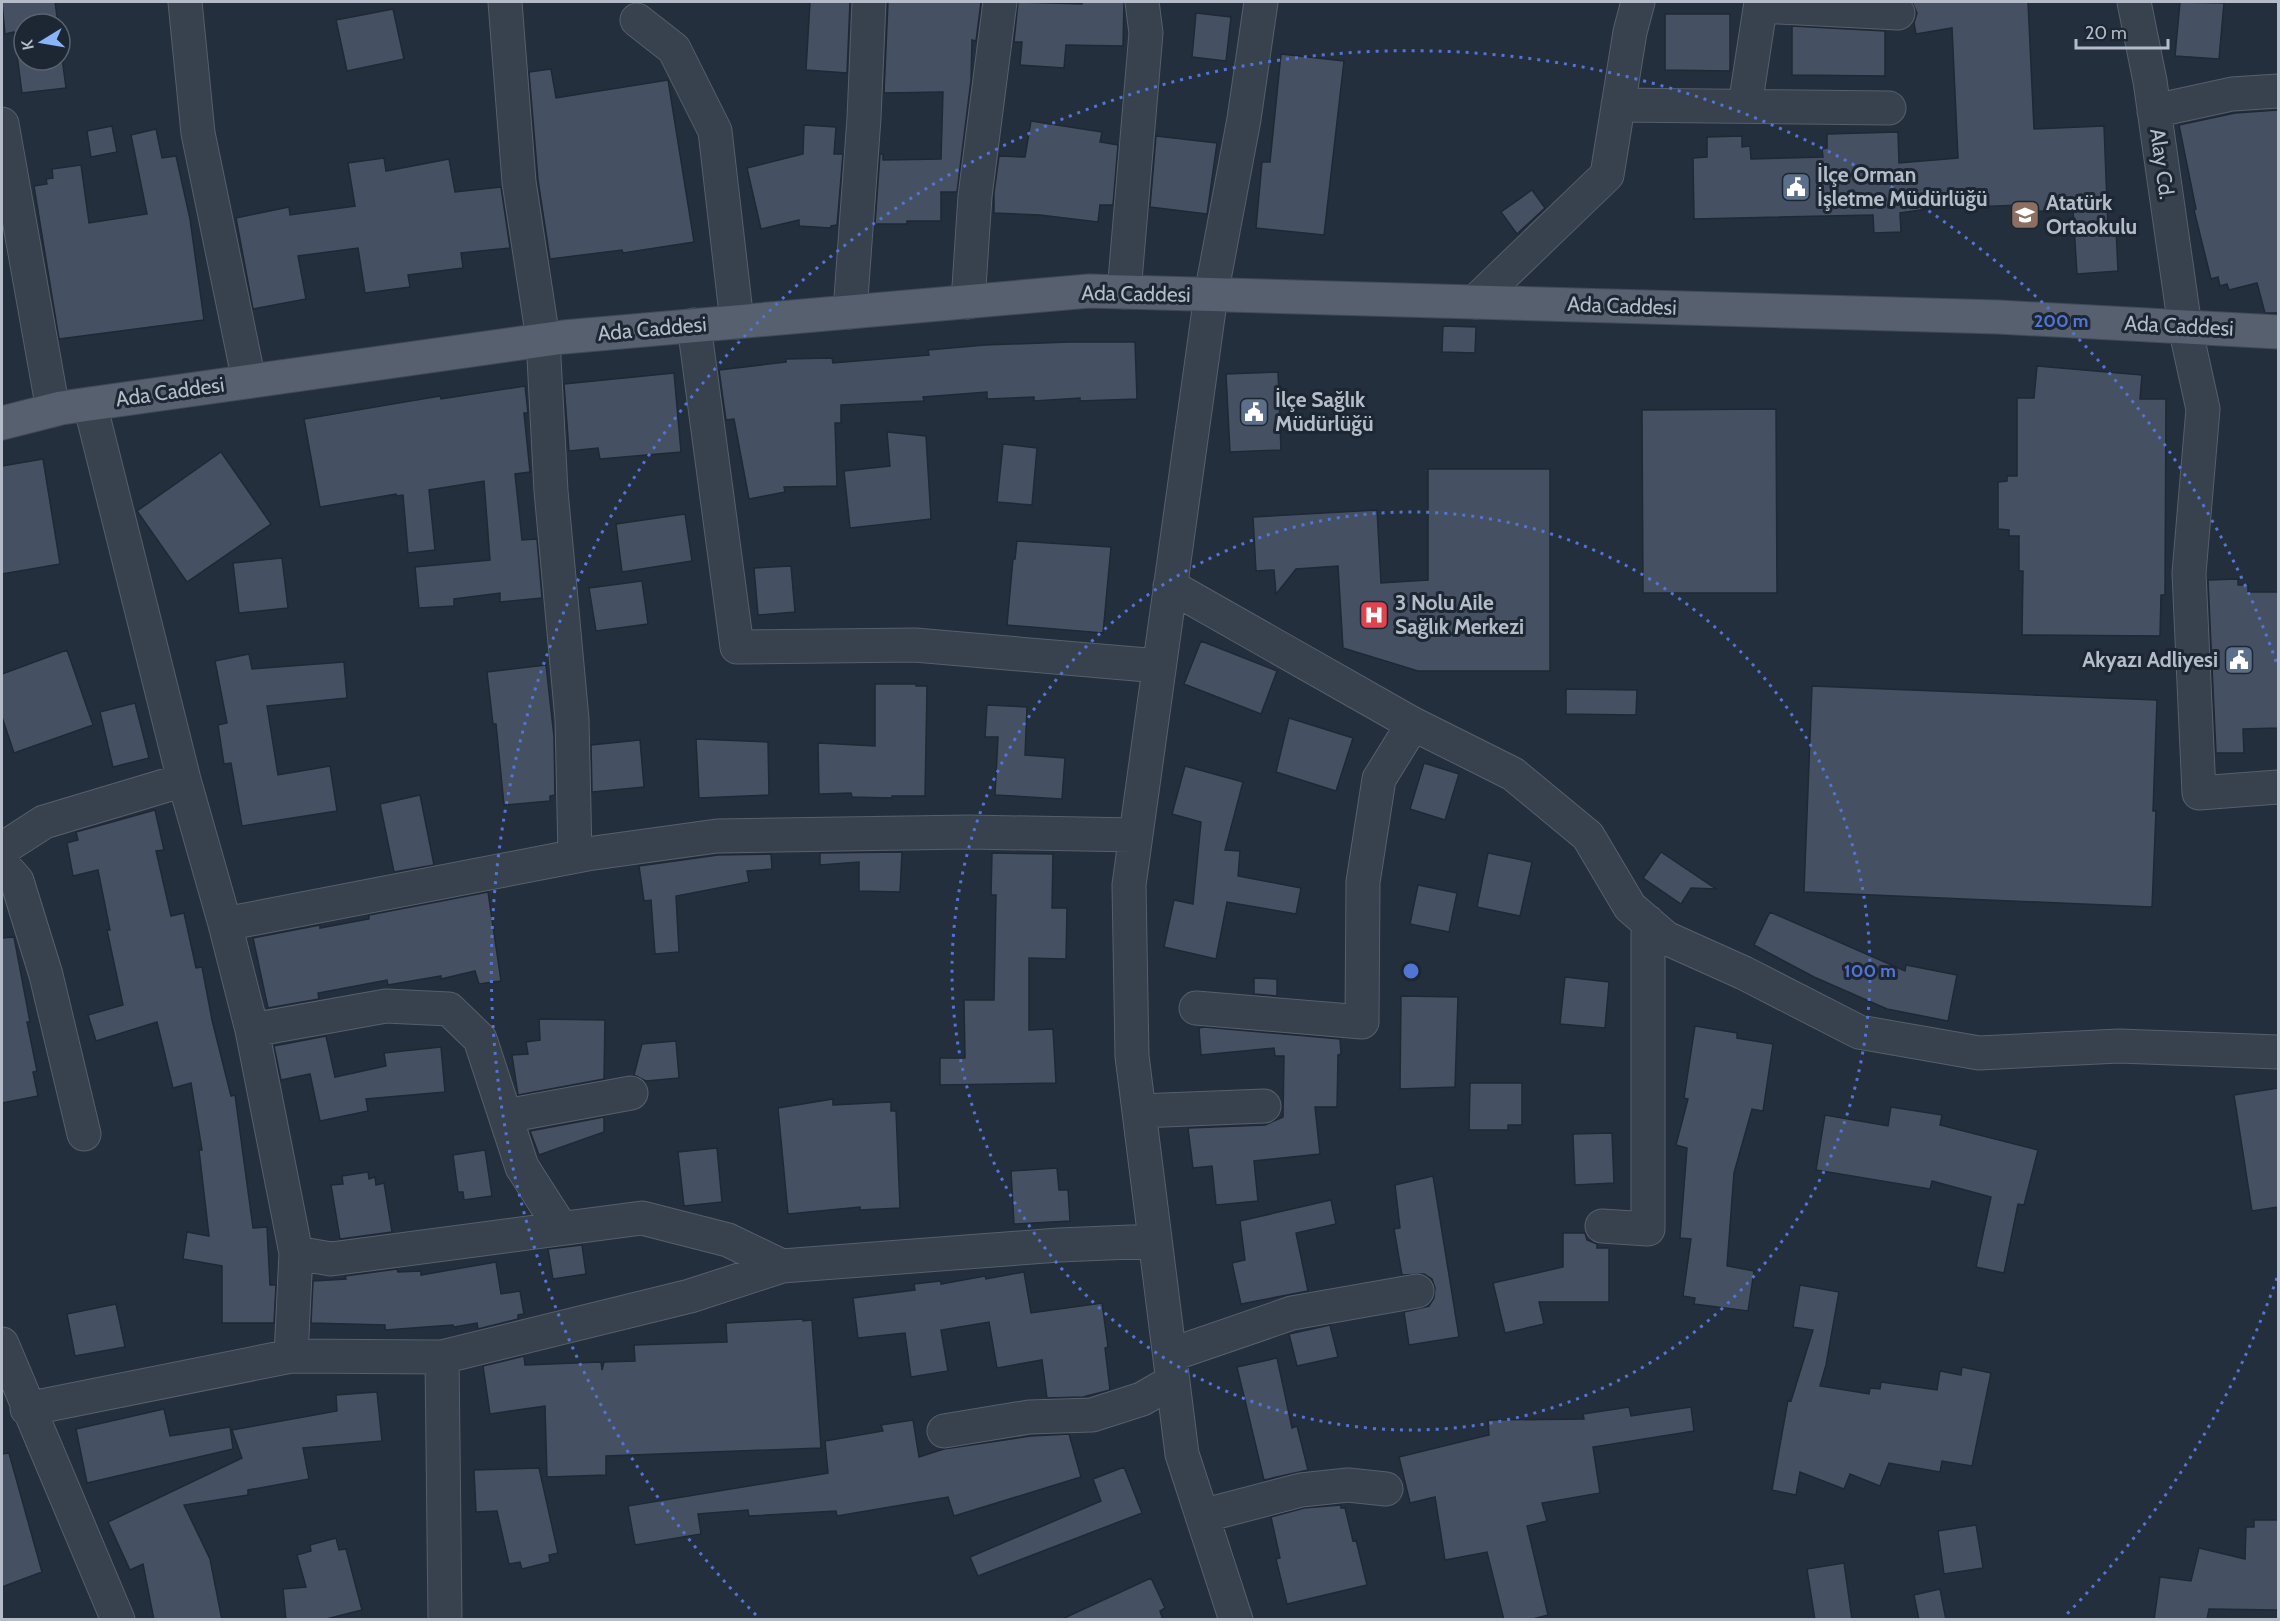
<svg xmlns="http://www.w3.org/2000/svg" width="2280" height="1621" font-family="Cabin,sans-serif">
<rect width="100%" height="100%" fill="#242f3e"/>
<!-- building -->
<path fill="#455162" stroke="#1f2835" stroke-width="1.5" d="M 2,2 L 55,2 L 58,24 L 24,24 L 24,60 L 60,60 L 60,42 L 66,88 L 22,93 L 14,32 L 5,34 Z
M 810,2 L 850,2 L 847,73 L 806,70 Z
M 888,2 L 981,2 L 976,41 L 972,40 L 971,80 L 957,192 L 941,192 L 941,221 L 907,221 L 907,224 L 875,224 L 880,154 L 883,154 L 883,160 L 941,159 L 943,92 L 884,93 Z
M 1018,2 L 1082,4 L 1082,2 L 1124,2 L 1123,46 L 1066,45 L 1064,68 L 1020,65 L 1022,42 L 1014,42 Z
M 1912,2 L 2028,2 L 2034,129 L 2104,126 L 2108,228 L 2116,228 L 2118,271 L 2077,274 L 2073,210 L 2019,212 L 2019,205 L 1928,209 L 1900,213 L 1901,232 L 1874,233 L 1873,215 L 1694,219 L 1693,158 L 1707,157 L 1707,137 L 1742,136 L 1742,147 L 1750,146 L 1751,159 L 1823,157 L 1822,149 L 1827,148 L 1827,134 L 1898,132 L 1899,163 L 1958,158 L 1952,28 L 1916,34 L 1914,23 L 1917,13 Z
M 2180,2 L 2224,3 L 2219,59 L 2175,56 Z
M 393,9 L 404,59 L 347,71 L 336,20 Z
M 1196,13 L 1231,17 L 1226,61 L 1192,57 Z
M 1665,14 L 1730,14 L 1730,71 L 1665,70 Z
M 1792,26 L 1885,31 L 1885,76 L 1792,75 Z
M 1281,54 L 1344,61 L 1324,235 L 1256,228 L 1262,162 L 1270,162 Z
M 551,69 L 556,98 L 668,80 L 694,242 L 623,253 L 622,250 L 550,259 L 538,180 L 529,72 Z
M 2278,110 L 2278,313 L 2265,313 L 2257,283 L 2229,290 L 2227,284 L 2220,286 L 2218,277 L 2211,279 L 2194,210 L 2196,209 L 2179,125 L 2235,113 Z
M 1031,121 L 1102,132 L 1100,142 L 1118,145 L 1113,205 L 1100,205 L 1098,222 L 1040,215 L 994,213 L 994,193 L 999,156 L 1025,157 Z
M 804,125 L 836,127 L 834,154 L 843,154 L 837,225 L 831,226 L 831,228 L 799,226 L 799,220 L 761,229 L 747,168 L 803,154 Z
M 112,126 L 117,152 L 91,157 L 87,131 Z
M 156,129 L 162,158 L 176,156 L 190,219 L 204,320 L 59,339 L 34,186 L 47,184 L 46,179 L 53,178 L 52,169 L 81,165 L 89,223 L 147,214 L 131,135 Z
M 1156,136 L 1217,143 L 1207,214 L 1150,207 Z
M 384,158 L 386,171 L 449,159 L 455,192 L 501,187 L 510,248 L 461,253 L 463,268 L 408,275 L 410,287 L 365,293 L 358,248 L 298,256 L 306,299 L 253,309 L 236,218 L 289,207 L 290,215 L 355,206 L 348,163 Z
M 1532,190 L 1545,208 L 1517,234 L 1501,212 Z
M 1443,326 L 1476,327 L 1475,353 L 1442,352 Z
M 1069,342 L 1135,342 L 1137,399 L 1080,401 L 1080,398 L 1034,401 L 1034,397 L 987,399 L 987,392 L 923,397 L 924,401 L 841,405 L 841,423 L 835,423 L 837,486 L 784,487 L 785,492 L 749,499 L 734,419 L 726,420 L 719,370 L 786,362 L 786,359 L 832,358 L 833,363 L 929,355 L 928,350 L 985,345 Z
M 2037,366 L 2142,375 L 2140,399 L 2166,399 L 2165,595 L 2161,595 L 2160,636 L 2022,635 L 2023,571 L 2019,571 L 2019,536 L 2009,536 L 2009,530 L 1998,529 L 1998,482 L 2007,481 L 2007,476 L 2017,476 L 2017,398 L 2034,398 Z
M 1278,372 L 1281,450 L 1230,452 L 1226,374 Z
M 674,373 L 681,452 L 600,459 L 598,448 L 569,451 L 564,384 Z
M 525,386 L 528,413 L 524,413 L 530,472 L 515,474 L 522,540 L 537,539 L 542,598 L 500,602 L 500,593 L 454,599 L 454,606 L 419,608 L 415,567 L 490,560 L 484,481 L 429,490 L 435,550 L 408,553 L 403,495 L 397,496 L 396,494 L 320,507 L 304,419 L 440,396 L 441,399 Z
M 1776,409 L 1777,593 L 1643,593 L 1642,410 Z
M 887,432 L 926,436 L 931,519 L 850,528 L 844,471 L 890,466 Z
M 1003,444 L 1037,448 L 1032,505 L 997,502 Z
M 221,452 L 271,524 L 187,582 L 137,511 Z
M 43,459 L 60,564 L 2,574 L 2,466 Z
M 1428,469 L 1550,469 L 1550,671 L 1418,671 L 1343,648 L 1338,566 L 1296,569 L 1276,594 L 1274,570 L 1256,571 L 1253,517 L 1377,510 L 1381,583 L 1428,580 Z
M 685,514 L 692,561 L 622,572 L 616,524 Z
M 1017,541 L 1111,547 L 1103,633 L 1007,625 L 1013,559 L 1015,559 Z
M 282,558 L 288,608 L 239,613 L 233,563 Z
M 791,566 L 795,612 L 758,615 L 754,568 Z
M 2238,579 L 2238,585 L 2248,585 L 2248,592 L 2278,592 L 2278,728 L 2243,729 L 2244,753 L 2216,753 L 2208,580 Z
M 642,581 L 648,624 L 596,631 L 589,588 Z
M 1201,641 L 1277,671 L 1261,714 L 1184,684 Z
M 67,650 L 93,725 L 14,753 L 2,717 L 2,674 Z
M 249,654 L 252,669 L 344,662 L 347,698 L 267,706 L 278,775 L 330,766 L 337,811 L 242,826 L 231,763 L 224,764 L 218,725 L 227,723 L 215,661 Z
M 546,665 L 554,737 L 555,795 L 550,796 L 550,801 L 504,805 L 496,724 L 493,724 L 487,672 Z
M 875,684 L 916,684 L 916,686 L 927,686 L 925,796 L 892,796 L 892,798 L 852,797 L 851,793 L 819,794 L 818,743 L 875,746 Z
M 1812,686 L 2157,700 L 2153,811 L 2156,811 L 2152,907 L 1804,892 Z
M 1566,689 L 1637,690 L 1636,715 L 1566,714 Z
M 135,703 L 149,758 L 113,767 L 100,712 Z
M 987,705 L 1027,707 L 1025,755 L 1065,758 L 1062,799 L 995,795 L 998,737 L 985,737 Z
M 1289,718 L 1353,738 L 1336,791 L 1276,772 Z
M 696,739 L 768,742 L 769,795 L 699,798 Z
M 640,740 L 644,787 L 592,792 L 591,745 Z
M 1424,763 L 1459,774 L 1445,820 L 1410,809 Z
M 1185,766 L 1243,782 L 1225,850 L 1240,851 L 1238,876 L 1301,888 L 1296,914 L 1227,902 L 1216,959 L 1164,947 L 1174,900 L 1193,904 L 1201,822 L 1172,814 Z
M 420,795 L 434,865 L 394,872 L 380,804 Z
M 155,810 L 164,850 L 156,851 L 171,916 L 184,913 L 196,968 L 202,967 L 212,1020 L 231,1096 L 235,1095 L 253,1228 L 267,1227 L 270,1285 L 276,1285 L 274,1323 L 222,1323 L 222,1266 L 183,1259 L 187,1232 L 209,1236 L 199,1150 L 202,1150 L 191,1083 L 173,1088 L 157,1022 L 96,1041 L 88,1015 L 123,1005 L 107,930 L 110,930 L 98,870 L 73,876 L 67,843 L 78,840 L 76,832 Z
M 902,852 L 900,892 L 859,891 L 859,862 L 820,865 L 820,853 Z
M 1661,852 L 1716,889 L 1691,888 L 1681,904 L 1643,878 Z
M 992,853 L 1053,854 L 1052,908 L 1067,908 L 1066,959 L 1029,958 L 1029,1030 L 1053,1029 L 1056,1083 L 940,1085 L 940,1058 L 965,1058 L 964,1000 L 994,1000 L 996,895 L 991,895 Z
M 1488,853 L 1532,862 L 1520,916 L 1477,907 Z
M 771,854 L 772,869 L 747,871 L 749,882 L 676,896 L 679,952 L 655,954 L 651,900 L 644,901 L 639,866 L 718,855 Z
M 1418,885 L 1457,893 L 1449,932 L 1410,924 Z
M 488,892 L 501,981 L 479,984 L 475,971 L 441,979 L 441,976 L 388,985 L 387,980 L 318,993 L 319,999 L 268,1008 L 253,938 L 320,925 L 320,928 L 369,919 L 369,915 Z
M 1770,912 L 1905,971 L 1906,965 L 1957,975 L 1948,1021 L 1887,1009 L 1814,977 L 1754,945 Z
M 14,937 L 30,1022 L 27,1022 L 37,1071 L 33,1072 L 38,1096 L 2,1103 L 2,938 Z
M 1565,977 L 1609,982 L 1605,1028 L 1560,1024 Z
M 1254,978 L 1277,979 L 1277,996 L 1254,994 Z
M 1401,996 L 1458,997 L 1455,1087 L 1400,1089 Z
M 539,1019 L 605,1020 L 604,1079 L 518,1095 L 512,1055 L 528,1054 L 526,1042 L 540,1040 Z
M 1695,1026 L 1737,1033 L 1737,1038 L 1773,1044 L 1763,1111 L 1752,1109 L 1734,1173 L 1727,1266 L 1754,1271 L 1748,1311 L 1694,1304 L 1695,1298 L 1683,1296 L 1691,1239 L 1680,1238 L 1687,1148 L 1676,1145 L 1688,1099 L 1684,1098 Z
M 1204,1027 L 1340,1039 L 1341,1054 L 1338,1055 L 1337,1107 L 1315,1107 L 1320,1154 L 1254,1161 L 1258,1201 L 1216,1205 L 1212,1166 L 1193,1168 L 1188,1128 L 1265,1125 L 1283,1117 L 1284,1056 L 1275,1056 L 1274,1048 L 1201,1055 L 1199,1028 Z
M 326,1036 L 335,1077 L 386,1066 L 384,1053 L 441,1047 L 445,1092 L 366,1099 L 368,1111 L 320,1121 L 310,1074 L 281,1080 L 274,1046 Z
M 676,1041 L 679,1078 L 646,1081 L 634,1075 L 642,1044 Z
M 1470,1083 L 1522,1083 L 1522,1125 L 1508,1125 L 1508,1130 L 1469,1130 Z
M 2278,1088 L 2278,1207 L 2252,1211 L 2234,1095 Z
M 833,1099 L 833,1105 L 891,1102 L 891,1111 L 896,1111 L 900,1208 L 860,1210 L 860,1207 L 788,1214 L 778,1108 Z
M 1891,1107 L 1942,1115 L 1940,1125 L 2038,1150 L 2024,1205 L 2018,1204 L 2004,1273 L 1976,1267 L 1991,1197 L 1932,1181 L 1930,1189 L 1816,1170 L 1825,1115 L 1888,1126 Z
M 604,1117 L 604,1132 L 539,1155 L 530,1131 Z
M 1612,1133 L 1614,1183 L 1575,1185 L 1573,1134 Z
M 717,1148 L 722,1202 L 684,1206 L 678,1152 Z
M 485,1150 L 492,1196 L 464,1200 L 463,1192 L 458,1192 L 453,1155 Z
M 1057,1168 L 1059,1190 L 1068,1190 L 1070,1221 L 1014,1224 L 1011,1171 Z
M 368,1172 L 369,1179 L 375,1177 L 376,1185 L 384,1183 L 392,1232 L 340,1239 L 331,1185 L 343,1184 L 342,1176 Z
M 1433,1176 L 1459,1337 L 1409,1345 L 1404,1312 L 1429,1306 L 1434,1298 L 1435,1288 L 1432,1279 L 1424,1274 L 1402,1275 L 1394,1229 L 1400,1228 L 1395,1185 Z
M 1331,1200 L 1336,1224 L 1296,1233 L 1308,1291 L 1241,1304 L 1232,1263 L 1245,1260 L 1240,1221 Z
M 1563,1233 L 1585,1233 L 1587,1240 L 1597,1244 L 1597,1248 L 1609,1248 L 1609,1302 L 1539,1302 L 1544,1324 L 1505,1333 L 1493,1283 L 1563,1267 Z
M 582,1245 L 586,1274 L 553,1279 L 548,1249 Z
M 496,1262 L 501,1294 L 520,1291 L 524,1314 L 518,1315 L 518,1319 L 478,1329 L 477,1323 L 454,1327 L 453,1325 L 385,1330 L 385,1325 L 311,1323 L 313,1281 L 346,1279 L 345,1276 L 397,1269 L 398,1272 L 421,1271 L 421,1275 Z
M 1024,1272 L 1031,1313 L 1102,1303 L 1108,1347 L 1105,1348 L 1110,1390 L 1083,1397 L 1047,1398 L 1042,1360 L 997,1368 L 989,1322 L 941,1330 L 948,1371 L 911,1377 L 905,1333 L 858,1338 L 853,1298 L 915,1290 L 914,1284 L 941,1281 L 941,1284 L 985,1276 L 986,1279 Z
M 1800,1285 L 1839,1292 L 1826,1365 L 1820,1386 L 1869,1394 L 1870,1388 L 1880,1389 L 1881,1382 L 1937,1390 L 1940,1371 L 1961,1375 L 1962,1367 L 1991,1373 L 1972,1466 L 1942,1461 L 1940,1472 L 1889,1463 L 1880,1486 L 1850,1474 L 1844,1489 L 1800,1472 L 1796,1495 L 1772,1490 L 1788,1400 L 1791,1401 L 1813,1330 L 1793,1327 Z
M 116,1304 L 125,1347 L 75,1356 L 67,1314 Z
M 803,1319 L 803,1321 L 812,1320 L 821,1448 L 606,1456 L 606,1475 L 547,1477 L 545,1406 L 490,1414 L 483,1366 L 524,1356 L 525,1365 L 601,1362 L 602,1370 L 604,1362 L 635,1361 L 634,1345 L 727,1342 L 726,1323 Z
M 1330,1325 L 1338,1357 L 1297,1366 L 1289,1334 Z
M 1277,1358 L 1292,1428 L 1297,1426 L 1308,1470 L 1264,1480 L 1237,1367 Z
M 377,1392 L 382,1441 L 303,1448 L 309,1479 L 248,1490 L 248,1495 L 184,1505 L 210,1559 L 222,1620 L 154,1620 L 143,1564 L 130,1570 L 108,1522 L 242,1458 L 232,1430 L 337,1411 L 336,1395 Z
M 1629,1407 L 1631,1416 L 1691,1407 L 1694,1431 L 1593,1447 L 1600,1493 L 1542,1503 L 1547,1521 L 1527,1526 L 1548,1615 L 1529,1620 L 1504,1620 L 1487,1552 L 1445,1560 L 1435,1497 L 1410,1503 L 1399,1457 L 1489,1435 L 1488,1420 L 1584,1419 L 1583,1414 Z
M 164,1409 L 170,1436 L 230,1427 L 233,1449 L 87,1483 L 76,1429 Z
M 913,1420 L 919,1457 L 944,1449 L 1031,1436 L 1069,1434 L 1081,1477 L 954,1516 L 948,1497 L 837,1516 L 836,1511 L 749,1516 L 748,1510 L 698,1514 L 701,1534 L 635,1545 L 628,1506 L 828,1473 L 825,1441 L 883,1431 L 881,1425 Z
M 9,1453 L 42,1572 L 2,1587 L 2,1454 Z
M 1124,1467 L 1142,1513 L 978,1576 L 970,1557 L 1101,1501 L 1093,1479 Z
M 539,1468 L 558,1553 L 549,1555 L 550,1562 L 522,1569 L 520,1562 L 509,1564 L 497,1511 L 476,1512 L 474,1470 Z
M 1341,1505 L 1341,1508 L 1345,1508 L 1353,1541 L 1356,1540 L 1367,1585 L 1287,1604 L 1276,1559 L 1280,1558 L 1271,1517 L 1304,1508 Z
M 2254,1520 L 2278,1520 L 2278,1610 L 2209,1609 L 2207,1620 L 2154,1620 L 2160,1577 L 2191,1581 L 2199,1548 L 2245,1559 L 2246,1527 L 2254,1527 Z
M 1976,1525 L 1983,1568 L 1944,1574 L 1938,1531 Z
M 336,1538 L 339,1550 L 346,1549 L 362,1610 L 322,1620 L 286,1620 L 283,1589 L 306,1587 L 297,1555 L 311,1551 L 310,1545 Z
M 1844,1563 L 1852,1620 L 1815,1620 L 1807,1569 Z
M 1151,1578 L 1165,1608 L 1160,1611 L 1163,1620 L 1060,1620 Z
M 1940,1589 L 1946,1620 L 1919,1620 L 1914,1595 Z"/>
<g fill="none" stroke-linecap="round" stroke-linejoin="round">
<!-- minor casing -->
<g stroke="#565f6c" stroke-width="35">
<path id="minor" d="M 185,2 L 198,133 L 249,381
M 505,2 L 519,182 L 543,339 L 551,491 L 572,719 L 575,856
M 2134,2 L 2150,81 L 2185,327 L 2203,409 L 2189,573 L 2199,793 L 2278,787
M 1761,6 L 1898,13
M 637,20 L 674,49 L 715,131 L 737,322
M 1618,105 L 1889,108
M 1745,106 L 1761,2
M 2154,111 L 2232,94 L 2278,91
M 2,124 L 53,410
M 1124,292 L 1146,33 L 1142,2
M 968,302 L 975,196 L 1000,2
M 1475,302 L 1607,175 L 1630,32 L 1638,2
M 850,312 L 864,118 L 869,2
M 694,325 L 737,647 L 915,645 L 1159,666
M 90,404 L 184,780 L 225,924 L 252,1030 L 296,1253 L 291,1356
M 1170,586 L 1413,724 L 1513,774 L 1588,836 L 1630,907 L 1666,938 L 1744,973 L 1859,1032 L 1979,1053 L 2119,1046 L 2278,1052
M 2,849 L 44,822 L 184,780
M 2,864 L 17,881 L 46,975 L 84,1134
M 225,924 L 587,854 L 717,836 L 969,832 L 1136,835
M 1196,1008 L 1362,1022 L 1363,882 L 1379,779 L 1413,724
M 252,1030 L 386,1006 L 449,1009 L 480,1039 L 522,1167 L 561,1228
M 1139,1111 L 1264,1106
M 506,1116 L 631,1093
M 1602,1226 L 1648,1229 L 1648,922
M 296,1253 L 331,1259 L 642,1218 L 728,1240 L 782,1266
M 2,1344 L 118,1620
M 1170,1355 L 1292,1313 L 1417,1291
M 442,1357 L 445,1620
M 27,1409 L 291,1356 L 442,1357 L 690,1296 L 782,1266 L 1059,1245 L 1155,1241
M 944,1431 L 1029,1417 L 1092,1415 L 1142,1399 L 1173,1381
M 1202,1516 L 1301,1490 L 1348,1485 L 1386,1489
M 1236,1620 L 1182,1454 L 1132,1056 L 1129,885 L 1211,295 L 1244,119 L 1261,2"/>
</g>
<!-- major casing -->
<g stroke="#414a57" stroke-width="35">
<path id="major" d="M 2,423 L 61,408 L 564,337 L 1089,291 L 1998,317 L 2278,332"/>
</g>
<!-- minor -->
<use href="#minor" stroke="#38414e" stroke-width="33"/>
<!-- major -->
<use href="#major" stroke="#56606e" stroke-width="33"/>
</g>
<!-- distance rings -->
<g fill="none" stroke="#5274d3" stroke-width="3" stroke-dasharray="3 6">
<circle cx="1411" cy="971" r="459"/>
<path d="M2277 1278A919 919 0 0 1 2066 1615M756 1615A919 919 0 1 1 2277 664"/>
</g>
<!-- icons -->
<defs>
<g id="civic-square" transform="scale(1.5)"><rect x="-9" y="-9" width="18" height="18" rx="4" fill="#5c6f8a" stroke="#1d2633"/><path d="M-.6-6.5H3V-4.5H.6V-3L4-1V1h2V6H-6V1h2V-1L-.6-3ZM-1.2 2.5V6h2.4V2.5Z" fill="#fff"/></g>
<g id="school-square" transform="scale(1.5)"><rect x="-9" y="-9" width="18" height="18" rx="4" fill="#8d6e63" stroke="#1d2633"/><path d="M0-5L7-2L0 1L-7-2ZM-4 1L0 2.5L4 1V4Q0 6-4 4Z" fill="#fff"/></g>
<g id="hospital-square" transform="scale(1.5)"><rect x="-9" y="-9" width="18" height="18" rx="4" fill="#e0444e" stroke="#1d2633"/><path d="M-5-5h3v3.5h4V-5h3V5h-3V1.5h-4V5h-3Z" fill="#fff"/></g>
</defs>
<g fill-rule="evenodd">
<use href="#civic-square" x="1796" y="187"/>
<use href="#school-square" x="2025" y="215"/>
<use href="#civic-square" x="1254" y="412"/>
<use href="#hospital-square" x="1374" y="615"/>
<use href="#civic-square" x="2239" y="660"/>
</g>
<g text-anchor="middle" stroke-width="6" stroke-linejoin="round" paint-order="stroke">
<!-- street labels -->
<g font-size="21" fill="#b4bcc9" stroke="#1d2633">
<text transform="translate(2162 164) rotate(82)" y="7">Alay Cd.</text>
<text transform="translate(1136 294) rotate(1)" y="7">Ada Caddesi</text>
<text transform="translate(1622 306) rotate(2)" y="7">Ada Caddesi</text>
<text transform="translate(2179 326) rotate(3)" y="7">Ada Caddesi</text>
<text transform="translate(652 329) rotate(-5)" y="7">Ada Caddesi</text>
<text transform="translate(170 392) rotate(-8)" y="7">Ada Caddesi</text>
</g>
<!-- poi labels -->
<g font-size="21" font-weight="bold" fill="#b4bcc9" stroke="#1d2633" text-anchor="start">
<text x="1817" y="182">İlçe Orman<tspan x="1817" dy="24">İşletme Müdürlüğü</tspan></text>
<text x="2046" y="210">Atatürk<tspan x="2046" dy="24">Ortaokulu</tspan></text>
<text x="1275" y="407">İlçe Sağlık<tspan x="1275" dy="24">Müdürlüğü</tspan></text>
<text x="1395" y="610">3 Nolu Aile<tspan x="1395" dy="24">Sağlık Merkezi</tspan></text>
<text x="2218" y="667" text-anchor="end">Akyazı Adliyesi</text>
</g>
</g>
<circle cx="1411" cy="971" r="9" fill="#5274d3" stroke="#1d2633" stroke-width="3"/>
<g font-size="18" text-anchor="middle" font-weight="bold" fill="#5274d3" stroke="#1d2633" stroke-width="6" stroke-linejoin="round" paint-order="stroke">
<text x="2061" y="327">200 m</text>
<text x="1870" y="977">100 m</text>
</g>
<!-- border -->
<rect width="2280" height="1621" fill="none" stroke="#b4bcc9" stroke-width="6"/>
<!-- north arrow -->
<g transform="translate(42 42) rotate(259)"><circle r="28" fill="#1d2633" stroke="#59626f" stroke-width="1.5"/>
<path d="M0-4.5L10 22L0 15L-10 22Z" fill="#8ab4f8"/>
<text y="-9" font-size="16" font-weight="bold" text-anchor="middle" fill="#b4bcc9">K</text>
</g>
<!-- scale -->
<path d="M2076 39v9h92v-9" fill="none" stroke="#b4bcc9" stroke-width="3"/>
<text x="2085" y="39" font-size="18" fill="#b4bcc9" stroke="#1d2633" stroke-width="4.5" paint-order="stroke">20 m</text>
</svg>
